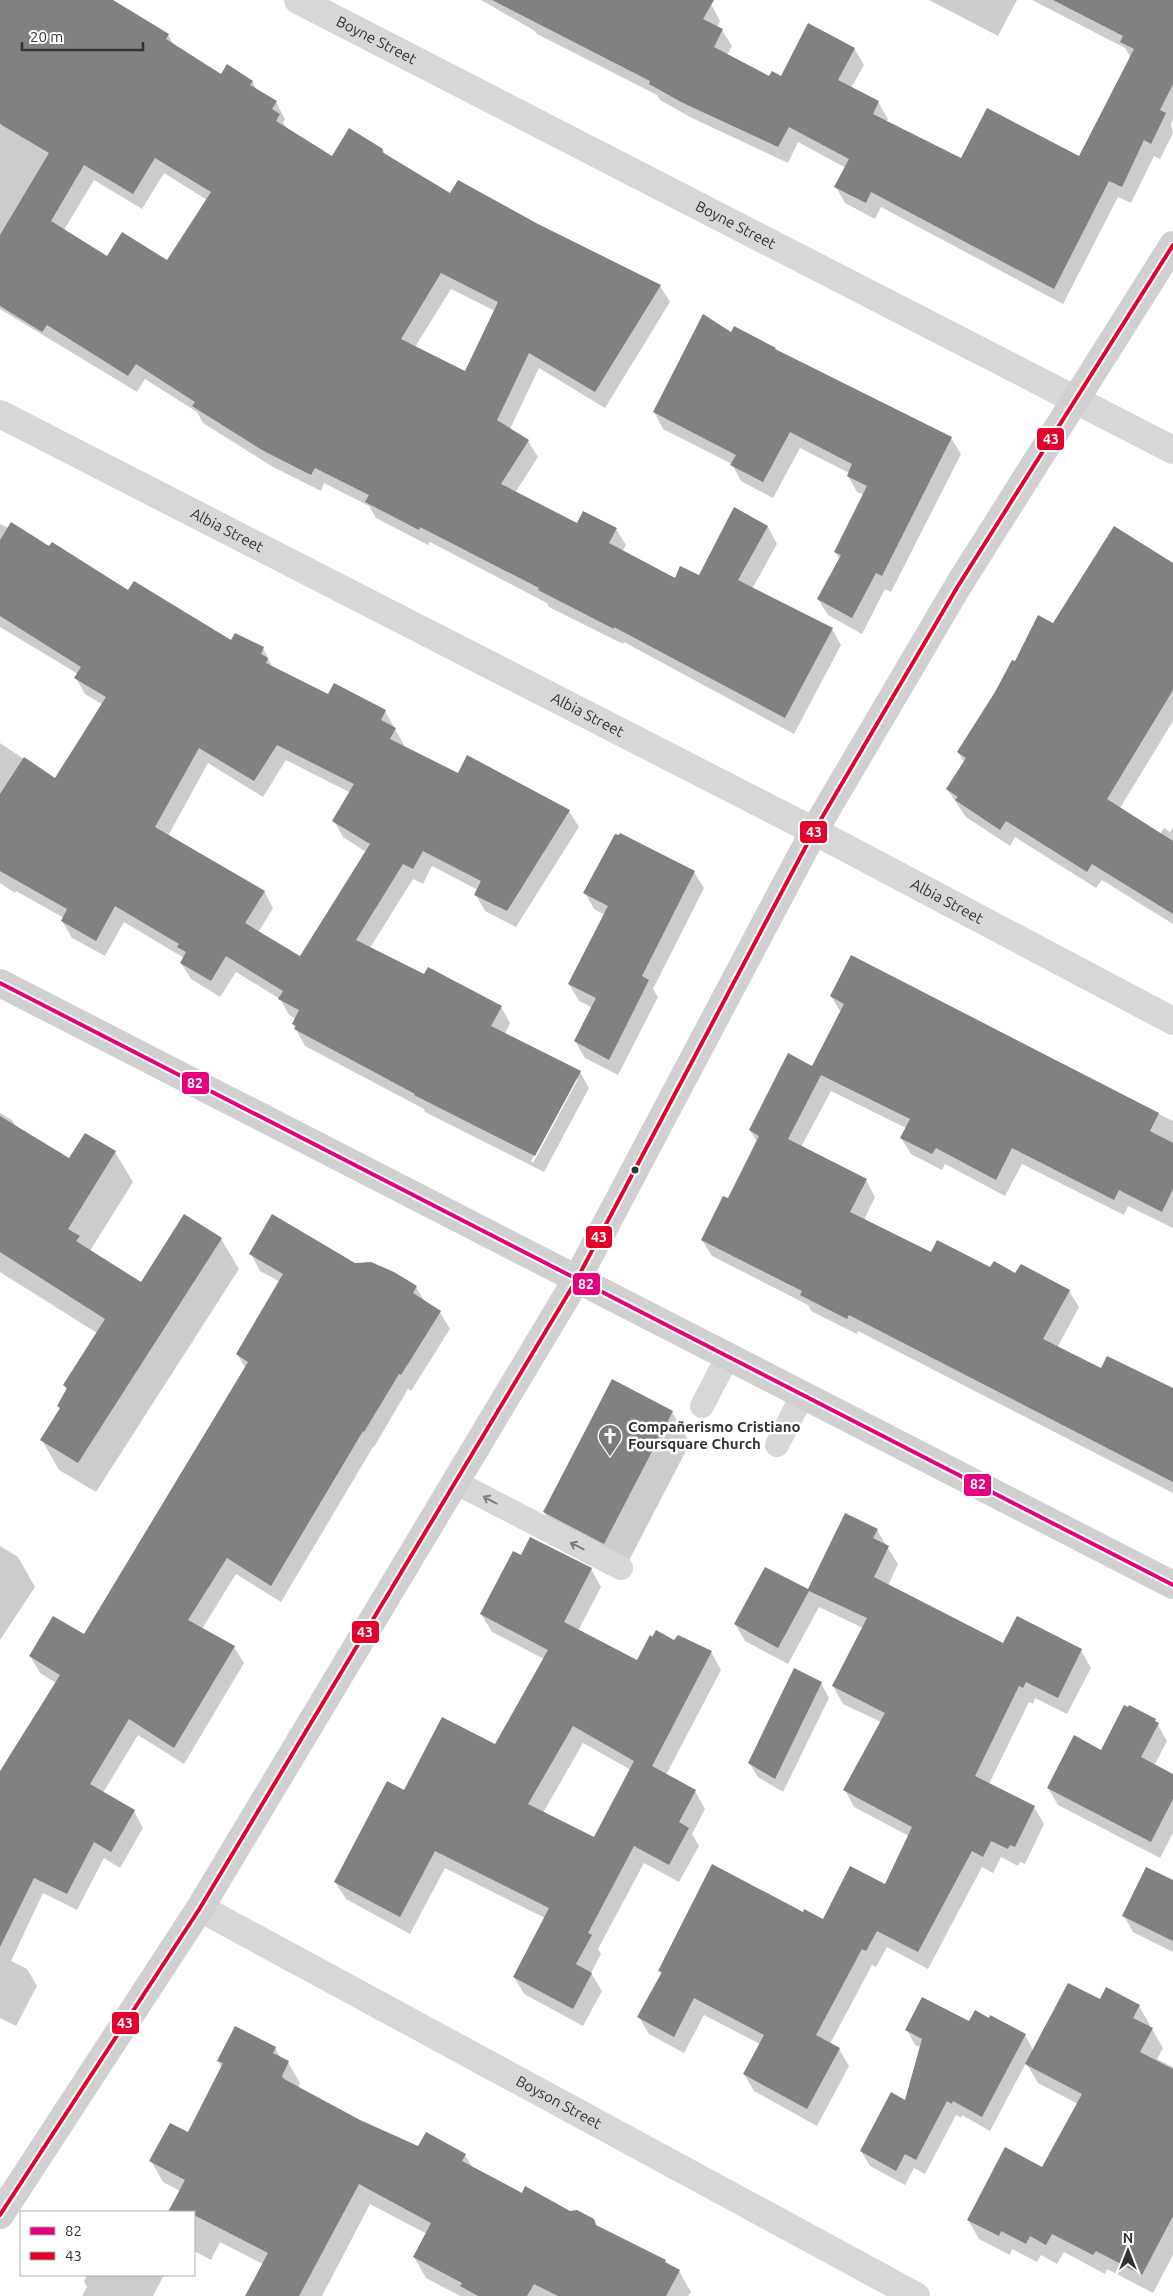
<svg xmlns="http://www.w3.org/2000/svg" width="1173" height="2296" font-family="Ubuntu,sans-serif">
<rect width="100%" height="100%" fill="#fff"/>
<!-- shadow -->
<path fill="#0003" fill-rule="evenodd" d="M 0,0 L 91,0 L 168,35 L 175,47 L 222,76 L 252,81 L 257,91 L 276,102 L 285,119 L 283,122 L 287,129 L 333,158 L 383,150 L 386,156 L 451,195 L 538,225 L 660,286 L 670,302 L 605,408 L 539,368 L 510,429 L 528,441 L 538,457 L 515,493 L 577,525 L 616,529 L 626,545 L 622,552 L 675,579 L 699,577 L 734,509 L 768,527 L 777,544 L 752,589 L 832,629 L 841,645 L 794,734 L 624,642 L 623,644 L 549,607 L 547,603 L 430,542 L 428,545 L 376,518 L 369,506 L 324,483 L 321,491 L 273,467 L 203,423 L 197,412 L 145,379 L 137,392 L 0,309 L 0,126 L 14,103 L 0,95 ZM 164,173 L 207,200 L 167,262 L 107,257 L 64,230 L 94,180 L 142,209 ZM 451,289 L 495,311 L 465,373 L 415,347 Z
M 481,0 L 703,0 L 711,4 L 720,21 L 717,27 L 722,30 L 732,46 L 727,55 L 770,77 L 781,77 L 854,48 L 864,65 L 851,88 L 878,102 L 888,119 L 886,122 L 962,160 L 1080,157 L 1131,58 L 1125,48 L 1032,0 L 1173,0 L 1173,119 L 1171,124 L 1173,133 L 1160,159 L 1154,156 L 1131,203 L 1118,197 L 1063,304 L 881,207 L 875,219 L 845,203 L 836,187 L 846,168 L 798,142 L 788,163 L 690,117 L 660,100 L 657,95 L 537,34 L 535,31 Z
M 929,0 L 1017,0 L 998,36 Z
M 732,334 L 775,349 L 951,438 L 961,454 L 891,592 L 885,589 L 862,634 L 828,615 L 818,599 L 840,560 L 835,552 L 864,495 L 857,492 L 848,476 L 849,473 L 800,448 L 773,498 L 741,481 L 732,464 L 663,429 L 654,412 Z
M 0,524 L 50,548 L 129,592 L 232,642 L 263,648 L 273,668 L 328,696 L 385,711 L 404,745 L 403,747 L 458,775 L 467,757 L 569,811 L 579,827 L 516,927 L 485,911 L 476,895 L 478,890 L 432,866 L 423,884 L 413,879 L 370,948 L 425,976 L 501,1007 L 510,1023 L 505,1034 L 580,1072 L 589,1088 L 544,1172 L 425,1112 L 424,1109 L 305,1046 L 293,1024 L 296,1019 L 289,1015 L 280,999 L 236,972 L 220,997 L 191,979 L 181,963 L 184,958 L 124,922 L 105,956 L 72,938 L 62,921 L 64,918 L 16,891 L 15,893 L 0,883 L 0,743 L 55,780 L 103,705 L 85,694 L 76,678 L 78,674 L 0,627 ZM 286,760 L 351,793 L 334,821 L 343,837 L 366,852 L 300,958 L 258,933 L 273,908 L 264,891 L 168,836 L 208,763 L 263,797 ZM 575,1079 L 578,1079 L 533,1163 L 531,1161 Z
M 1173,564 L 1173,721 L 1120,808 L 1160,834 L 1164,828 L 1170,832 L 1173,828 L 1173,924 L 1102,880 L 1096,888 L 1015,837 L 1010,846 L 966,817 L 947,789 L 964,762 L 958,752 L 1016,663 L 1054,624 Z
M 694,872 L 704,888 L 653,989 L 658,997 L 618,1075 L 585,1058 L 575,1041 L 593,1008 L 579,1001 L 569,984 L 605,915 L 594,909 L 585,893 Z
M 831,996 L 1116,1093 L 1173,1121 L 1173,1228 L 1128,1206 L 1124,1215 L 1022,1164 L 1005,1196 L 945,1164 L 942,1170 L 911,1154 L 901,1138 L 906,1128 L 831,1091 L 801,1147 L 866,1180 L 875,1197 L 864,1220 L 932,1254 L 1016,1275 L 1069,1291 L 1079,1307 L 1057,1348 L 1101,1370 L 1173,1389 L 1173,1493 L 858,1331 L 857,1334 L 811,1311 L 808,1305 L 712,1256 L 702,1240 L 728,1199 L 757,1142 L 750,1130 L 812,1068 L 841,1013 Z
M 0,1113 L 12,1120 L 16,1127 L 70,1160 L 115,1152 L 133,1182 L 90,1251 L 141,1283 L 221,1239 L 239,1269 L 96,1492 L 59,1470 L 42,1440 L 61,1409 L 67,1390 L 64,1385 L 97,1333 L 0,1272 Z
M 251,1254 L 355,1264 L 416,1287 L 425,1302 L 440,1312 L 450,1329 L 411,1391 L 408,1389 L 374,1447 L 373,1447 L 281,1602 L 236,1574 L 202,1629 L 234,1647 L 244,1663 L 184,1764 L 138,1735 L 103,1793 L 134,1811 L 143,1828 L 120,1868 L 104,1858 L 77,1910 L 43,1893 L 11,1961 L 27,1969 L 37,1986 L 16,2026 L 0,2018 L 0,1774 L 56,1683 L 40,1673 L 30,1656 L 85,1636 L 246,1369 L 237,1354 L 280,1282 L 260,1271 Z
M 672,1412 L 690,1443 L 622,1574 L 562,1543 L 544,1512 Z
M 877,1530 L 898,1564 L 888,1586 L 1004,1645 L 1081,1650 L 1091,1668 L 1067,1714 L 1035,1698 L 1033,1704 L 1029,1702 L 989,1784 L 1034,1807 L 1044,1824 L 1025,1864 L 1020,1862 L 1018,1866 L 1001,1857 L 993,1873 L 982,1867 L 928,1969 L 887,1947 L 876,1967 L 872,1965 L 830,2044 L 839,2049 L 849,2066 L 817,2126 L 754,2091 L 744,2074 L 760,2044 L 704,2015 L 684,2053 L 649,2034 L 639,2017 L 662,1975 L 659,1970 L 803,1914 L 823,1921 L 885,1885 L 909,1836 L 854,1807 L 845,1790 L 881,1722 L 843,1704 L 833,1686 L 863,1628 L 819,1607 L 788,1664 L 745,1641 L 735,1624 L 808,1591 Z
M 0,1546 L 18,1557 L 35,1587 L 0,1640 Z
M 521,1557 L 591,1569 L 601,1587 L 578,1631 L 637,1662 L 675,1642 L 711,1652 L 721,1670 L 666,1775 L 695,1791 L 705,1809 L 692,1834 L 699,1846 L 679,1882 L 644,1863 L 598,1949 L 601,1954 L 591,1973 L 602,1991 L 583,2026 L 524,1994 L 514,1977 L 545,1918 L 445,1868 L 410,1934 L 346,1899 L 335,1882 L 404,1792 L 495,1746 L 544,1659 L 492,1632 L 481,1614 ZM 583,1743 L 631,1770 L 594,1838 L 543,1813 Z
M 821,1683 L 829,1698 L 783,1792 L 758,1777 L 749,1763 Z
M 1129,1709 L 1155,1720 L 1167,1741 L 1154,1766 L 1173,1775 L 1173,1833 L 1160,1858 L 1058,1805 L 1048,1788 L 1102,1751 Z
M 1173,1881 L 1173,1952 L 1133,1932 L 1124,1916 Z
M 1101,2001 L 1139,2006 L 1150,2025 L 1149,2027 L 1152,2029 L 1163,2048 L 1157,2059 L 1173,2067 L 1173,2255 L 1153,2293 L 1107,2269 L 1105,2274 L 1064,2252 L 1057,2264 L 1041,2255 L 1037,2262 L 1012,2249 L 1010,2255 L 979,2239 L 968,2220 L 1042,2168 L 1078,2104 L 1038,2083 L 1026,2063 L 990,2131 L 962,2115 L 961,2118 L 956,2115 L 925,2174 L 914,2168 L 905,2185 L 870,2166 L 861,2151 L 906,2101 L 921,2047 L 915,2045 L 907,2030 L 970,2023 L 1025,2035 L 1033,2050 Z
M 275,2048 L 281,2059 L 288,2062 L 300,2083 L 298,2088 L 360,2121 L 419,2148 L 465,2155 L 473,2168 L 522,2195 L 594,2220 L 598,2228 L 665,2261 L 667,2265 L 679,2271 L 691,2292 L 688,2296 L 460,2296 L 426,2278 L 414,2257 L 427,2234 L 370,2204 L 322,2296 L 250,2296 L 263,2264 L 220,2242 L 211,2260 L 194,2251 L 194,2212 L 169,2212 L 180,2191 L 163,2182 L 151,2161 L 188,2134 L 222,2068 L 218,2061 Z
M 87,2275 L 164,2275 L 153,2296 L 82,2296 L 87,2287 L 84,2281 Z"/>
<!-- building -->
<path fill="#818181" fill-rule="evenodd" d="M 0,0 L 113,0 L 169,34 L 166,39 L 221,74 L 227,64 L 253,81 L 250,85 L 277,101 L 272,109 L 280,114 L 276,121 L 332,156 L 349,128 L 383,149 L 382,152 L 450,193 L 458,180 L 538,224 L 661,285 L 595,392 L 529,353 L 497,420 L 529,440 L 501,484 L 577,523 L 583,511 L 617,528 L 609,543 L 675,578 L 680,566 L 699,575 L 734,507 L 768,526 L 738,580 L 833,628 L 785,718 L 614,627 L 614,629 L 538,590 L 539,588 L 420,527 L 419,530 L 365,502 L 369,495 L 315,468 L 311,475 L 262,450 L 192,406 L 195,402 L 136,364 L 128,376 L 47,325 L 42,332 L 0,306 L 0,235 L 49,153 L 0,124 ZM 155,158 L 211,192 L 167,260 L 122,232 L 107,256 L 51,221 L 84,165 L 133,194 ZM 441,273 L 498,302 L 465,371 L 401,339 Z
M 492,0 L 714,0 L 703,19 L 723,29 L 714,47 L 769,76 L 772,71 L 781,76 L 808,23 L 855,48 L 838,80 L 879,101 L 873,114 L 961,158 L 987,108 L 1079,156 L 1134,49 L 1120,42 L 1123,36 L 1053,0 L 1173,0 L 1173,84 L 1160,110 L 1166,113 L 1151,144 L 1144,140 L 1122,187 L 1109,181 L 1054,289 L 871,192 L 866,203 L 834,187 L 849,159 L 789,127 L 778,147 L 681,102 L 649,84 L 650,81 Z
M 703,314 L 731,332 L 734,326 L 776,348 L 775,349 L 952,437 L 882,576 L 876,573 L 852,618 L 817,599 L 841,555 L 834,552 L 867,486 L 847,476 L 852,464 L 790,432 L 763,482 L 730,465 L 736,455 L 653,412 Z
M 11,522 L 49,546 L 52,542 L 128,590 L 134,581 L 231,640 L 235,633 L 264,647 L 261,654 L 268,658 L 266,663 L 328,694 L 334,683 L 386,710 L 381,720 L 396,728 L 390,739 L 458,773 L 467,755 L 570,810 L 507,911 L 474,895 L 481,881 L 423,851 L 413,869 L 403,864 L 356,940 L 424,974 L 428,967 L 502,1006 L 491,1026 L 581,1071 L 535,1156 L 414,1095 L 415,1094 L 294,1029 L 296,1026 L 292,1024 L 299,1010 L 278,999 L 283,991 L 226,956 L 211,981 L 180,963 L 186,952 L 177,947 L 179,944 L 115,906 L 96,941 L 61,921 L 67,909 L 0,871 L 0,794 L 24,757 L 55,778 L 106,697 L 74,678 L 81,667 L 0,616 L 0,540 ZM 277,745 L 354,784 L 332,821 L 370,844 L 300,956 L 245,923 L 265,891 L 155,827 L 199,748 L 254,781 Z
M 1114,526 L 1173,563 L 1173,690 L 1107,799 L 1173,841 L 1173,914 L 1092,864 L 1087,872 L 1006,821 L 1000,830 L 955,800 L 958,797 L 946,789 L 966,758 L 957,752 L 995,692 L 1012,660 L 1015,661 L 1038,615 L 1053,623 Z
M 620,833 L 695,871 L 642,976 L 649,980 L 609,1060 L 574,1041 L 596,998 L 568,984 L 608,906 L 583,893 L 615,834 L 619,835 Z
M 851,955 L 1159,1113 L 1150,1131 L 1173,1143 L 1173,1189 L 1162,1212 L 1119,1190 L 1114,1200 L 1012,1148 L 996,1180 L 936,1148 L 932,1154 L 900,1138 L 910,1119 L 821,1075 L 788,1139 L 867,1179 L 850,1212 L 931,1252 L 937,1240 L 990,1267 L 994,1261 L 1015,1273 L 1021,1264 L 1070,1290 L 1043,1339 L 1101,1368 L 1107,1356 L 1173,1388 L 1173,1482 L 849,1315 L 847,1319 L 800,1295 L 802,1291 L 701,1240 L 723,1196 L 728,1198 L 759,1136 L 749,1130 L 788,1053 L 812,1066 L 844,1004 L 830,996 Z
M 0,1116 L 69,1158 L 85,1133 L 116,1151 L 68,1229 L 80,1236 L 76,1241 L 141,1282 L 184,1214 L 222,1238 L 78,1463 L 40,1440 L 60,1408 L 57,1406 L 67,1388 L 63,1385 L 105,1319 L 0,1252 Z
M 272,1214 L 355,1263 L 371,1262 L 394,1272 L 417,1286 L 413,1293 L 441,1311 L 401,1375 L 399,1374 L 364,1432 L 363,1431 L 271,1586 L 227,1558 L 188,1620 L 235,1646 L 174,1748 L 129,1719 L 90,1784 L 135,1810 L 111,1852 L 94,1842 L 67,1894 L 34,1878 L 0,1947 L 0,1771 L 60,1675 L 29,1656 L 53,1616 L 84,1634 L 248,1362 L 236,1354 L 283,1274 L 249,1254 Z
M 612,1379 L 673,1411 L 604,1544 L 543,1512 Z
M 845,1513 L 878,1529 L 873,1538 L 889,1546 L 874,1577 L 1003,1643 L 1017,1616 L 1082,1649 L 1058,1698 L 1026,1682 L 1023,1688 L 1019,1686 L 975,1776 L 1035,1806 L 1015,1847 L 1010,1845 L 1008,1849 L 991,1841 L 983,1857 L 972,1851 L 918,1952 L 877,1931 L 866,1951 L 862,1949 L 816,2035 L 840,2048 L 807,2109 L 743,2074 L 764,2035 L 694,1998 L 674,2037 L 637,2017 L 662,1972 L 658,1971 L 712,1864 L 803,1912 L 804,1909 L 823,1919 L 850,1866 L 885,1884 L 912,1827 L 843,1790 L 885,1713 L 832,1686 L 867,1618 L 809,1591 L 778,1648 L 734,1624 L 765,1567 L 808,1589 Z
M 530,1537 L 592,1568 L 564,1622 L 637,1660 L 650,1635 L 652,1637 L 656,1630 L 674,1640 L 678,1635 L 712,1651 L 652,1766 L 696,1790 L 679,1822 L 689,1828 L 669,1865 L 634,1846 L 588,1933 L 592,1935 L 576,1964 L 592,1973 L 573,2009 L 513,1977 L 549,1908 L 435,1851 L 400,1917 L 334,1882 L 387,1781 L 404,1790 L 442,1717 L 495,1744 L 548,1650 L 480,1614 L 513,1551 L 521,1555 ZM 573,1726 L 634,1761 L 594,1837 L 528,1804 Z
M 794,1668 L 822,1682 L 775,1779 L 748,1763 Z
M 1124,1705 L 1128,1707 L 1129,1705 L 1156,1719 L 1155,1721 L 1159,1723 L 1141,1757 L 1173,1774 L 1173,1799 L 1151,1842 L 1047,1788 L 1074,1735 L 1101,1750 Z
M 1146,1867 L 1173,1880 L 1173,1941 L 1122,1916 Z
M 1068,1983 L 1100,1999 L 1106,1987 L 1140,2005 L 1133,2018 L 1153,2028 L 1140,2052 L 1173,2069 L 1173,2216 L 1142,2275 L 1096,2251 L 1093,2255 L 1052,2234 L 1046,2245 L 1030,2236 L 1026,2244 L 1001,2231 L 999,2236 L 967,2220 L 1005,2147 L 1042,2167 L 1082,2094 L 1025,2064 Z
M 922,1997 L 969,2021 L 975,2010 L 989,2018 L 990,2015 L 1026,2034 L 982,2117 L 953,2101 L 952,2104 L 947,2101 L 916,2160 L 905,2154 L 896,2171 L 860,2151 L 891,2092 L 905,2100 L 922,2039 L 905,2030 Z
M 235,2026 L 276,2047 L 273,2053 L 289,2061 L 282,2076 L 284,2079 L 360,2120 L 418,2146 L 426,2132 L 466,2154 L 462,2161 L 522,2193 L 525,2186 L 570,2211 L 577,2210 L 594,2219 L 596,2225 L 666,2260 L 665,2262 L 680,2270 L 666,2296 L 558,2296 L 534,2284 L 527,2296 L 478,2296 L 460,2286 L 462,2283 L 413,2257 L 431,2223 L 359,2184 L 299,2296 L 245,2296 L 268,2253 L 194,2215 L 194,2212 L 168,2212 L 185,2180 L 149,2161 L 170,2123 L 188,2132 L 223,2063 L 217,2061 Z"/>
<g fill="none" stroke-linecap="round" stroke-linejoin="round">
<!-- lane -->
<path stroke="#d7d7d7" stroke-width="24" d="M 702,1406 L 728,1356
M 777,1445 L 803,1394
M 455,1482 L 621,1568"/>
<!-- street -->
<g stroke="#d7d7d7" stroke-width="28">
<path id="s1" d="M 298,0 L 1173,450"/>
<path id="s2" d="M 0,414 L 814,831 L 1173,1021"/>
<path id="s3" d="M 200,1908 L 916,2296"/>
</g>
<!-- secondary -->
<path stroke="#d0d0d0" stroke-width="28" d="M 0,983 L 1173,1585
M 0,2215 L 200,1908 L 577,1279 L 814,831 L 958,586 L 1173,245"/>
<!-- bus-1 casing -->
<g stroke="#fff" stroke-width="8">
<path id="bus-1" d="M 0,983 L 1173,1585"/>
</g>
<!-- bus-2 casing -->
<g stroke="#fff" stroke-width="8">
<path id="bus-2" d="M 0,2215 L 200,1908 L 577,1279 L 814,831 L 958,586 L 1173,245"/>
</g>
<!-- bus-1 -->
<use href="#bus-1" stroke="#e5007d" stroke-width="4"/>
<!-- bus-2 -->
<use href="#bus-2" stroke="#e4002b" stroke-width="4"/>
</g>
<!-- one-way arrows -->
<defs><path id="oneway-shaft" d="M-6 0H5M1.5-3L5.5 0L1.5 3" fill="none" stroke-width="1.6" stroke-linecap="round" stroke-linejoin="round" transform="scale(1.25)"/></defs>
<g stroke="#7d7d7d">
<use href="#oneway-shaft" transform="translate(490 1500) rotate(-152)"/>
<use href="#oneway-shaft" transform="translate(577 1546) rotate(-153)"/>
</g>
<!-- icons -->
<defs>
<g id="church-pin" transform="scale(1.25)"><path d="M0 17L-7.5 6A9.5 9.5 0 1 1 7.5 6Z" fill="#7a7a7a" stroke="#fff"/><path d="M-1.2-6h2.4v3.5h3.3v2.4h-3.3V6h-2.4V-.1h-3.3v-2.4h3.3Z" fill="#fff"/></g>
</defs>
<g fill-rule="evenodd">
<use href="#church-pin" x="610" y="1436"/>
</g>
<!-- markers -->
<circle fill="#333" stroke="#fff" stroke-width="2" cx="635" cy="1170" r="4.5"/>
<g text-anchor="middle" stroke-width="5" stroke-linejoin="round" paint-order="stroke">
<!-- street labels -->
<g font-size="15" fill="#333" stroke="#fff">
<text dy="5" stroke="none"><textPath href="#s1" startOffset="88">Boyne Street</textPath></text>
<text dy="5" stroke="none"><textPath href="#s1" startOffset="492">Boyne Street</textPath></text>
<text dy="5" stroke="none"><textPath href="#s2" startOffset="255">Albia Street</textPath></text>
<text dy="5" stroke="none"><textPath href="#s2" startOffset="660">Albia Street</textPath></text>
<text dy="5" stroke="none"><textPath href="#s2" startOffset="1065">Albia Street</textPath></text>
<text dy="5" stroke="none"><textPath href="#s3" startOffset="408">Boyson Street</textPath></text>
</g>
<!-- poi labels -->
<g font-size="15" font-weight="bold" fill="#333" stroke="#fff" text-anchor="start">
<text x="628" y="1432">Compañerismo Cristiano<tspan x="628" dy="17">Foursquare Church</tspan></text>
</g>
</g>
<g stroke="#fff" stroke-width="2">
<rect x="1036" y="427" width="29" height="24" rx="5" fill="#e4002b"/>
<rect x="799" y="820" width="29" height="24" rx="5" fill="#e4002b"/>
<rect x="181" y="1071" width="29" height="24" rx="5" fill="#e5007d"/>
<rect x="585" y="1225" width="28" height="24" rx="5" fill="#e4002b"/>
<rect x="572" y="1272" width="29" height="24" rx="5" fill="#e5007d"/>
<rect x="963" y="1473" width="29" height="24" rx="5" fill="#e5007d"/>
<rect x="351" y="1620" width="29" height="24" rx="5" fill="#e4002b"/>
<rect x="111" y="2011" width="29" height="24" rx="5" fill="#e4002b"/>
</g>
<g font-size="14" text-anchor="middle" font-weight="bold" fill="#fff">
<text x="1051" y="444">43</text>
<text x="814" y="837">43</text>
<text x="195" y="1088">82</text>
<text x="599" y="1242">43</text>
<text x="586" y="1289">82</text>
<text x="978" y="1489">82</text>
<text x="365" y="1637">43</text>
<text x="125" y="2028">43</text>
</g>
<!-- legend -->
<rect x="20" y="2211" width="175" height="65" fill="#ffffff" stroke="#adadad"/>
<rect x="30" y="2227" width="25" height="8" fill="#e5007d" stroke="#adadad"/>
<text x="65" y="2236" font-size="15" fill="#333333">82</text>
<rect x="30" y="2252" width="25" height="8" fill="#e4002b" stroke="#adadad"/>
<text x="65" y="2261" font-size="15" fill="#333333">43</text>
<!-- north arrow -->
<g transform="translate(1128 2251)" stroke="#ffffff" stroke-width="4" paint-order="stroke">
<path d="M0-4L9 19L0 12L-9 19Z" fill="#333333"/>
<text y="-8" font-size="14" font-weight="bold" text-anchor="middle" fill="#333333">N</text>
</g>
<!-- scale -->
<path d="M22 42v8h121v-8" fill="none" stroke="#333333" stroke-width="2.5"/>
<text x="30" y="42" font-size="15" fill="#333333" stroke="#ffffff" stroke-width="4" paint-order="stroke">20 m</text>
</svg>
